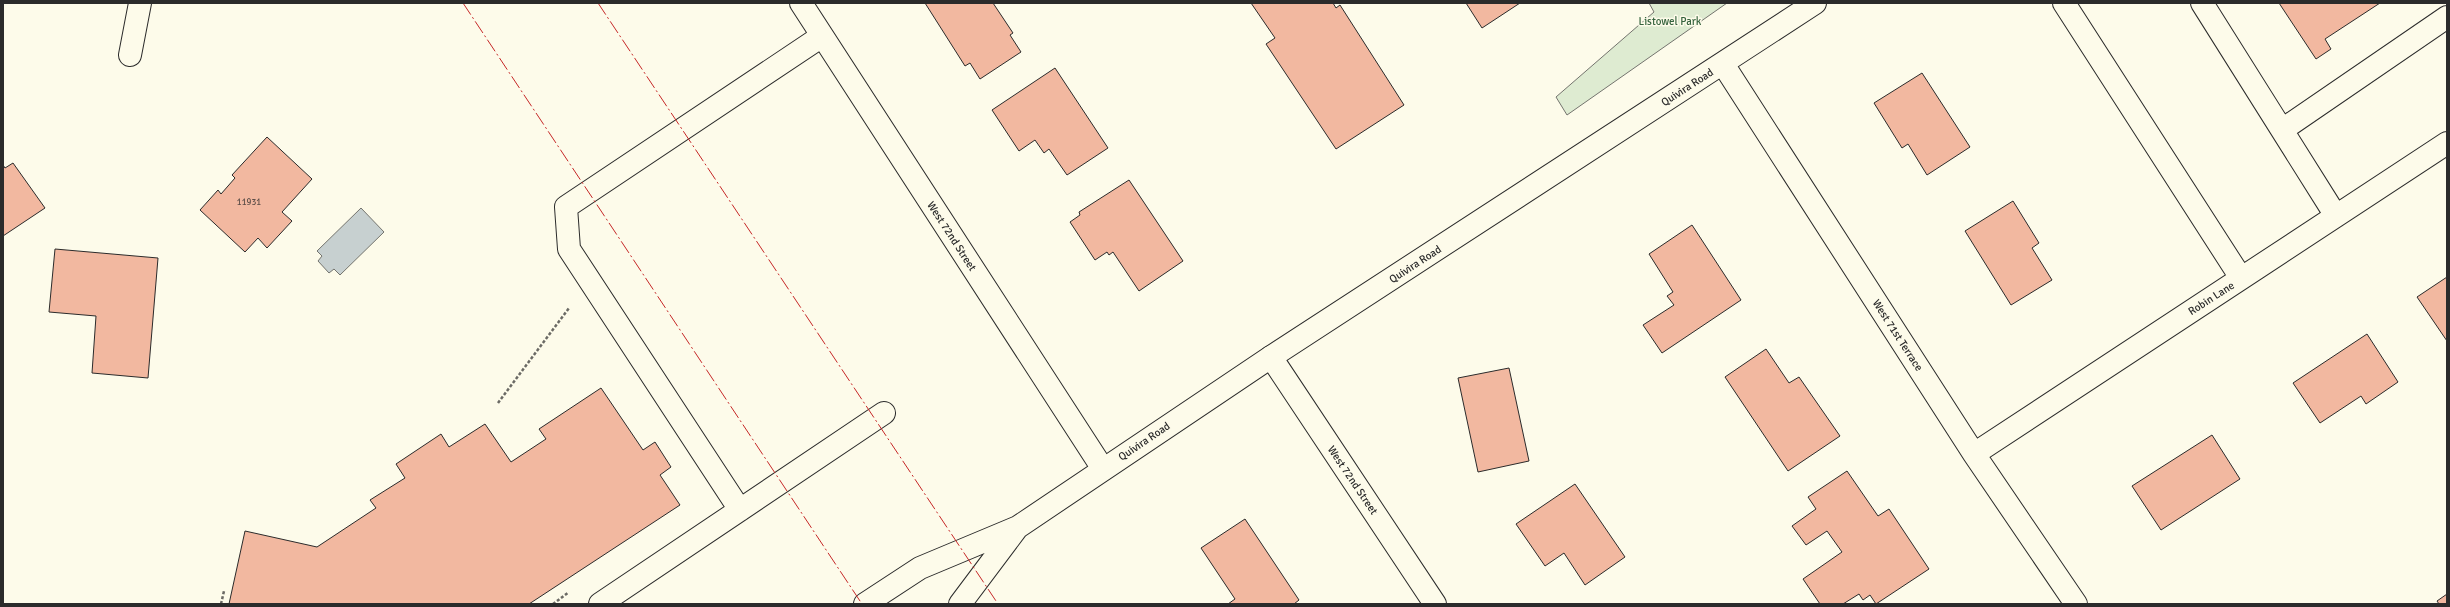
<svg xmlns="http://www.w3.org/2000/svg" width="2450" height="607" font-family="Signika,sans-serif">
<rect width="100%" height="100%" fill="#fdfbea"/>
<!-- green -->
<path fill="#deebd1" stroke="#74746e" d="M 1649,3 L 1727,3 L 1567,115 L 1556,97 L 1654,12 Z"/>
<!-- water -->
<path fill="#c7d0d0" stroke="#74746e" d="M 361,208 L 384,232 L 340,275 L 334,269 L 329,273 L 318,261 L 322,256 L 317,251 Z"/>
<!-- building -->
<path fill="#f2b8a0" stroke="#2b2b2b" d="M 925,3 L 993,3 L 1013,33 L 1010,35 L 1021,52 L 980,79 L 970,63 L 965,66 Z
M 1251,3 L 1333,3 L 1336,8 L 1340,5 L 1404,105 L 1336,149 L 1266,44 L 1275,38 Z
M 1466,3 L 1520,3 L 1482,28 Z
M 2279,3 L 2380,3 L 2325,39 L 2331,49 L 2316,59 Z
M 1055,68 L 1108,148 L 1067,175 L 1049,149 L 1044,153 L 1035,140 L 1019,151 L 992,110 Z
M 1922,73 L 1970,147 L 1927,175 L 1908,144 L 1902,148 L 1874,103 Z
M 267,137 L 312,179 L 282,212 L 292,221 L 267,248 L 258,238 L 245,252 L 200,210 L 218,190 L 221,194 L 235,178 L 232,175 Z
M 13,163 L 45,208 L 3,236 L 3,165 L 5,168 Z
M 1129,180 L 1183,261 L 1139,291 L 1113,252 L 1109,255 L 1107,252 L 1095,260 L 1070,222 L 1080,215 L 1079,212 Z
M 2013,201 L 2039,243 L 2032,248 L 2052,280 L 2011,305 L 1965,231 Z
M 1692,225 L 1741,300 L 1662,353 L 1643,325 L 1674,305 L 1667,296 L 1673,292 L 1649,254 Z
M 55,249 L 158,258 L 148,378 L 92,373 L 96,316 L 49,312 Z
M 2447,277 L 2447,341 L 2417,297 Z
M 2367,334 L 2398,382 L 2366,404 L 2361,396 L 2320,423 L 2293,383 Z
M 1766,349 L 1789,383 L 1799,377 L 1840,436 L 1788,471 L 1725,377 Z
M 1509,368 L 1529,461 L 1478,472 L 1458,378 Z
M 601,388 L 643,450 L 655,442 L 671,467 L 660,475 L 680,505 L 529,604 L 229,604 L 245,531 L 317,547 L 376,508 L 370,500 L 405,478 L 396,464 L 441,434 L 449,447 L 485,424 L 511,462 L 546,439 L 539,429 Z
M 2212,435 L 2240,479 L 2161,530 L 2132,486 Z
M 1847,471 L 1878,516 L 1889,509 L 1929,569 L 1876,604 L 1870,595 L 1863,600 L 1859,594 L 1843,604 L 1820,604 L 1803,579 L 1842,552 L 1827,531 L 1806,545 L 1792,526 L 1816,509 L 1808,497 Z
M 1575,484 L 1625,557 L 1585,585 L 1564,553 L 1545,566 L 1516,524 Z
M 1245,519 L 1299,600 L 1294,604 L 1228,604 L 1235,599 L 1201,548 Z
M 2447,594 L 2447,604 L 2439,604 L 2437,601 Z"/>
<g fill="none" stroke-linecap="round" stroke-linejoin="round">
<!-- minor casing -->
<g stroke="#2b2b2b" stroke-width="24">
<path id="minor" d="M 801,3 L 1103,469
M 2064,3 L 2241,278
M 2202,3 L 2336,216
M 130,55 L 140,3
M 1723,64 L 1974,454 L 2076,604
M 2282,130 L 2447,17
M 1271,357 L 1435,604
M 1974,454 L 2447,143
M 740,510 L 569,249 L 566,207 L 822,36
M 600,604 L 884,413"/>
</g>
<!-- major casing -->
<g stroke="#2b2b2b" stroke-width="24">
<path id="major" d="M 865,604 L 920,568 L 1018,527 L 1271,357 L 1815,3
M 960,604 L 1017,528"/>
</g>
<!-- path -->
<path stroke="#6a6964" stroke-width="2.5" stroke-dasharray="3 2" stroke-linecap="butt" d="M 498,403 L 569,308
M 221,604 L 224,591
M 553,604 L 569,592"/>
<!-- minor -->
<use href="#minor" stroke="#fdfbea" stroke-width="22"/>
<!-- major -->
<use href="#major" stroke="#fdfbea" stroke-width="22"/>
<!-- power -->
<path stroke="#c62828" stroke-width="1" stroke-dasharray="14 3 2 3" stroke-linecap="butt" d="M 463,3 L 862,604
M 598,3 L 998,604"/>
</g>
<g text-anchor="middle" stroke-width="3" stroke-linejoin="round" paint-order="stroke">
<!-- number labels -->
<g font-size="9" fill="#5d4e48">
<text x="249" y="205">11931</text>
</g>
<!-- park labels -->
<g font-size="11" fill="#34623c" stroke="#fdfbea">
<text x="1670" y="25">Listowel Park</text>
</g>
<!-- street labels -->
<g font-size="11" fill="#2b2b2b" stroke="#fdfbea">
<text transform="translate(1687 87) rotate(-33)" y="4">Quivira Road</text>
<text transform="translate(952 236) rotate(57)" y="4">West 72nd Street</text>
<text transform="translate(1415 264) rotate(-33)" y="4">Quivira Road</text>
<text transform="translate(2211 298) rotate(-33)" y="4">Robin Lane</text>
<text transform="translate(1898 335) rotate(57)" y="4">West 71st Terrace</text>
<text transform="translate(1144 441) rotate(-34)" y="4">Quivira Road</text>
<text transform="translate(1353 480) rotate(56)" y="4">West 72nd Street</text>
</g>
</g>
<!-- border -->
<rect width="2450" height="607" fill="none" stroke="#2b2b2b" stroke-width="8"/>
</svg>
